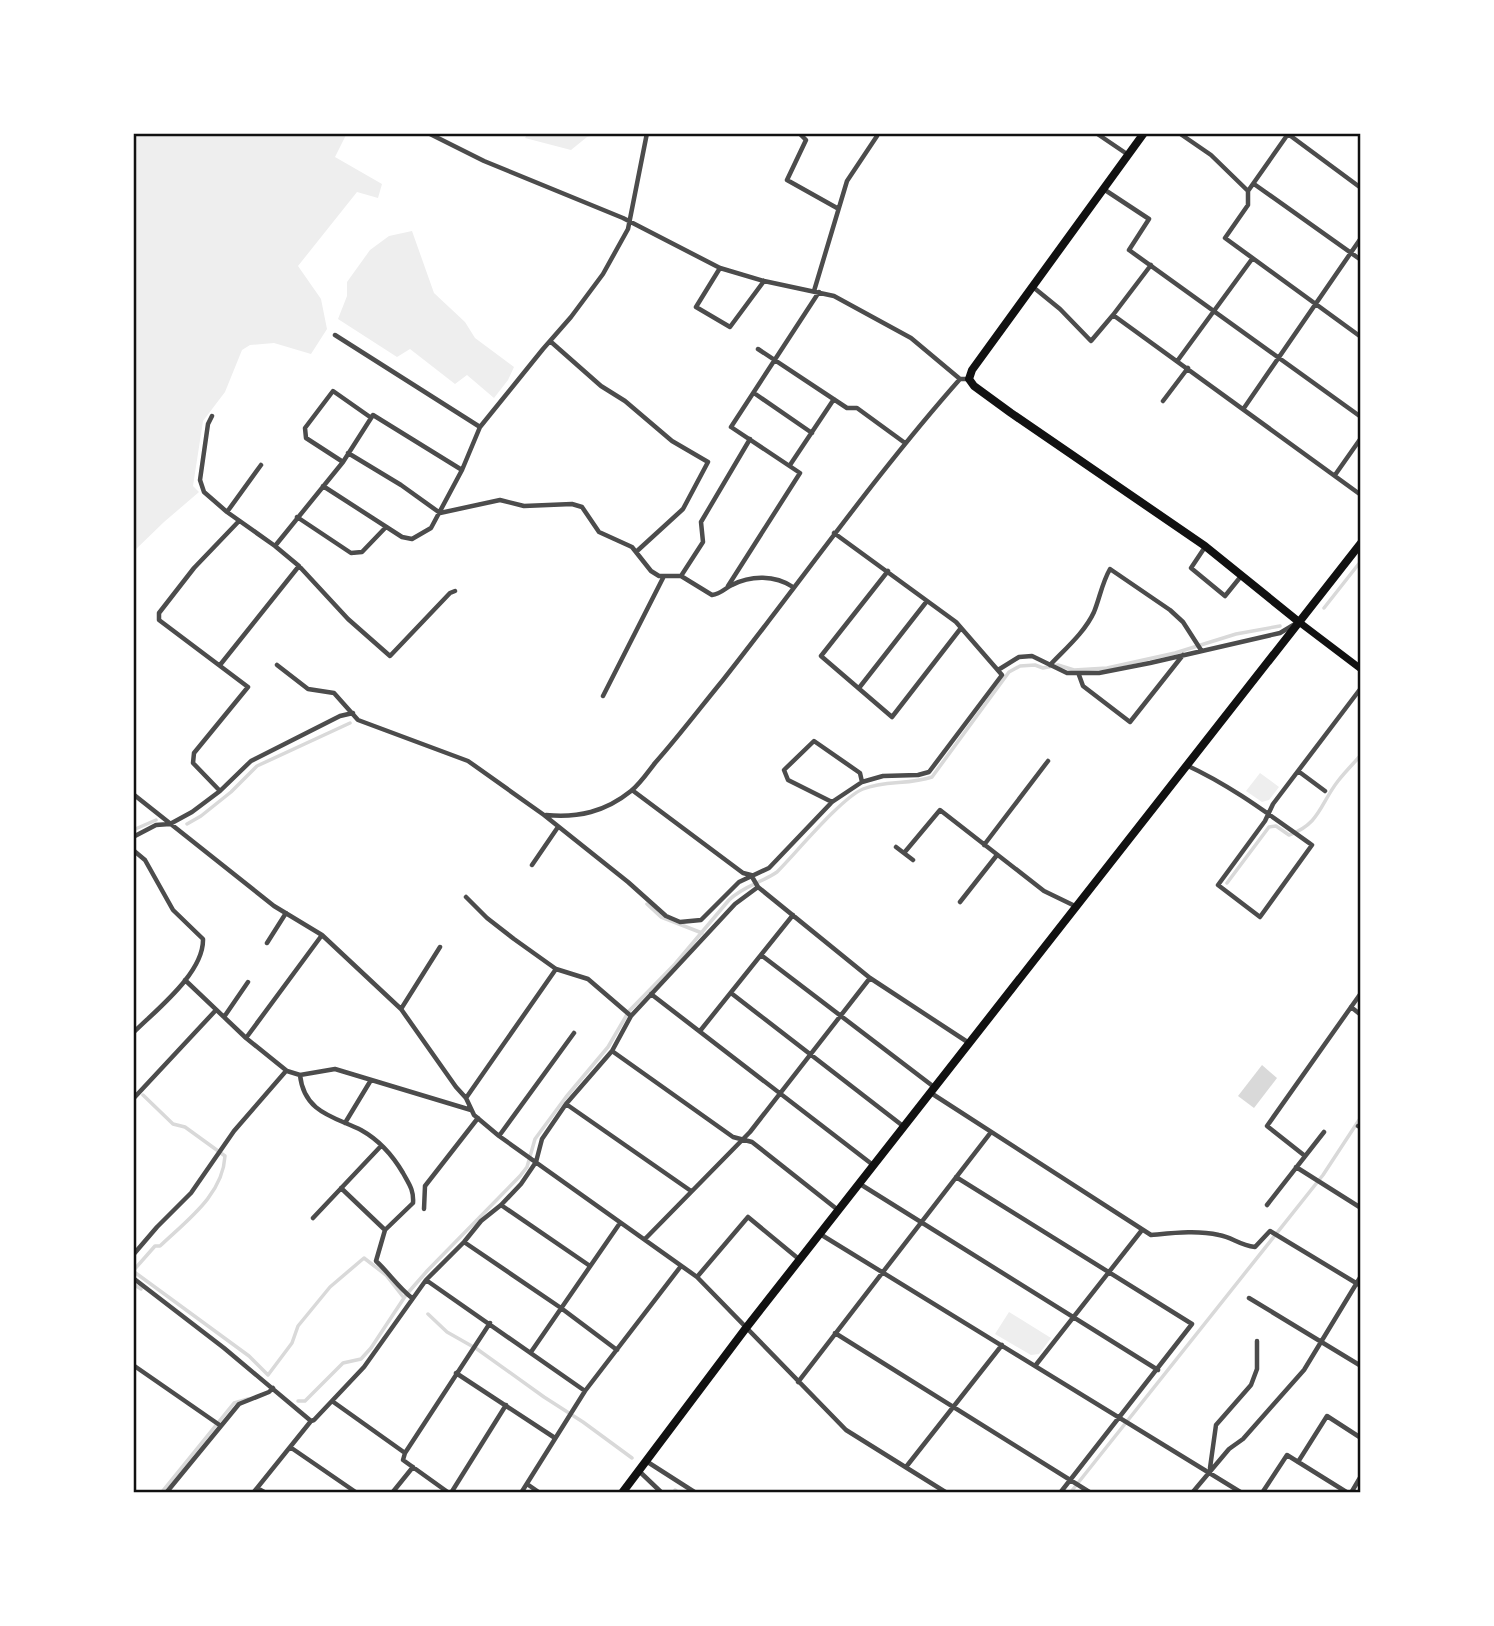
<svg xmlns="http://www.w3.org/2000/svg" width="1494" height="1626" font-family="Mulish,sans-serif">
<rect width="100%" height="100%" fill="#fff"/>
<!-- green -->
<path fill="#eee" d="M 133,133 L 347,133 L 335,157 L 382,184 L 378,198 L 357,192 L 298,266 L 321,299 L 327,329 L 311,354 L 274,343 L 250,345 L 242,350 L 225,392 L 203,421 L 193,486 L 199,492 L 164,522 L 133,552 Z
M 528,133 L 602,133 L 587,137 L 571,150 L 525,138 Z
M 412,231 L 434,293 L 465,322 L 475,338 L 514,367 L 508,380 L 494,398 L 467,375 L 455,384 L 410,349 L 397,357 L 338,319 L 347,296 L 347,282 L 370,250 L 389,236 Z
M 1260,773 L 1279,787 L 1269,800 L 1262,802 L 1246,791 Z
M 1009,1312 L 1051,1338 L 1039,1354 L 1031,1355 L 995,1334 Z"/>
<!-- water -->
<path fill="#d9d9d9" d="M 1262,1065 L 1277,1078 L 1254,1108 L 1238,1096 Z"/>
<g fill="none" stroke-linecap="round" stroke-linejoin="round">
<!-- stream -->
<path stroke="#d9d9d9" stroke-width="3.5" d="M 1324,608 L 1361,561
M 187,824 L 201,816 L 231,792 L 257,766 L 350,723
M 133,830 L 156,820
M 1227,883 L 1269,827 L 1276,826 L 1289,835 C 1320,824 1320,804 1338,781 C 1345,772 1353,764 1361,755
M 647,904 L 661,917 L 702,933
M 133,1271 L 249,1356 L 268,1375 L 292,1343 L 298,1326 L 330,1287 L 364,1258 L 386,1275 L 404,1298
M 133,1271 L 155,1246 L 160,1246 C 186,1221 223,1195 225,1156 L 185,1127 L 173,1124 L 143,1095
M 133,1284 L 141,1289
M 428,1314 L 447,1332 L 477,1349 L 544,1397 L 583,1422 L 632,1458
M 298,1401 L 305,1401 L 343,1363 L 361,1359 L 371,1348 L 406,1295 L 427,1271 L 520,1176 L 527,1167 L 535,1139 L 566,1097 L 608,1047 L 629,1011 L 675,964 L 729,900 C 743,886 761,883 777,872 C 796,853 841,798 863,789 C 885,780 909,785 932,777 L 1009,672 L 1020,666 L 1035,665 L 1043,668 L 1058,665 L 1074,670 L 1107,668 L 1175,653 L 1236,634 L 1280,626
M 675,1490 L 679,1493
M 161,1493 L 234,1403 L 248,1399
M 1070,1493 L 1323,1175 L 1361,1117"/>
<!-- minor -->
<path stroke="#4c4c4c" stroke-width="4.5" d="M 428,133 L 484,161 L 623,218 L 720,268 L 764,281 L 834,296 L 911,338 L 960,379 L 969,379
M 799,133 L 806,140 L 787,180 L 837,208
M 1096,133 L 1127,154
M 1179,133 L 1211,155 L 1248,191
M 1254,184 L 1361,260
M 1361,188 L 1288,134 L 1248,191 L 1248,205 L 1225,238 L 1361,337
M 1105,190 L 1149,219 L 1129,250 L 1361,417
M 1151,265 L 1113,315 L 1361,495
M 720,268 L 696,307 L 730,327 L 764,281
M 1033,287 L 1060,309 L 1091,341 L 1113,315
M 814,291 L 847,181 L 877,136
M 335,335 L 480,427
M 550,341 L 601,386 L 625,401 L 672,441 L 708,462 L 683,509 L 636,552
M 758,349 L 847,408 L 857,408 L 905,443
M 1178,360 L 1252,259
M 754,393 L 812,433
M 1163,401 L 1188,368
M 1244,408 L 1361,238
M 212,416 L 208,424 L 200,480 L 204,492 L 227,512 L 275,546 L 299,566 L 348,619 L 390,656 L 450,593 L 455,591
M 348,453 L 401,485 L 440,513 L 500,500 L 524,506 L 572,504 L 582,507 L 599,532 L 632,547 L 651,571 L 659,576 L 681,576 L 712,595 C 721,594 725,588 732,585 C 751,575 775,575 793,587
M 343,462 L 306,438 L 305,428 L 333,391 L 370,417
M 790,465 L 834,399
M 1335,475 L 1361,438
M 323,486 L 402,537 L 412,539 L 431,528 L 462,470 L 480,427 L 543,349 L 571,317 L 603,274 L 628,229 L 647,133
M 227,512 L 261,465
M 297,517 L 351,553 L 362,552 L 386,527
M 275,546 L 343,462 L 373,415 L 462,470
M 1205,547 L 1191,568 L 1225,596 L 1242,575
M 888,571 L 821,656 L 892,717 L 961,628
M 681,576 L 703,542 L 701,522 L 750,439
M 728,586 L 800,473 L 731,427 L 819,292
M 220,665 L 299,566
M 277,665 L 308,689 L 334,693 L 358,720 L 468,761 L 544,815 L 628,882 L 666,916 L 680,922 L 701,920 L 739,882 L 769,868 L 832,802 L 862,782 L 883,776 L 918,775 L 929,772 L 1002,675 L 956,622 L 834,533
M 1050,665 C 1065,649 1085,632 1094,612 C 1100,597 1102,583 1110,569 L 1170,610 L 1183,622 L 1201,650
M 998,670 L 1019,657 L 1032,656 L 1067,673 L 1099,673 L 1150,663 L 1280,633 L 1295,624
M 1079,675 L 1083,686 L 1130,722 L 1183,655
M 859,688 L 927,601
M 603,696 L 664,576
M 1186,765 C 1232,786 1271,816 1312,845 L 1260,917 L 1218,885 L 1265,821 L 1273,804 L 1361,688
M 1298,771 L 1325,791
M 632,790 L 743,873 L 751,875 L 758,887 L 870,978 L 969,1043
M 220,791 L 193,763 L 194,753 L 248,687 L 159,620 L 159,613 L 194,568 L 239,521
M 133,794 L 274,906 L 322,935 L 401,1009 L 456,1087 L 466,1098 L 474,1115 L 499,1136 L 697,1277 L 846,1430 L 947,1493
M 832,802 L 788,780 L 784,770 L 814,741 L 860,773 L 862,782
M 546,815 C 578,818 605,812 631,791 C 640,784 648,772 655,763 C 679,736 700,708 723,680 C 802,580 875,475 960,379
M 133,837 L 156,825 L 170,824 L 192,812 L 220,791 L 251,761 L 340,716 L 353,713
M 984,845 L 1048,761
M 896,847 L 913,860
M 133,850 L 145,860 L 173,910 L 203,939 C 204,973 156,1010 133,1033
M 904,853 L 940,810 L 1044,891 L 1075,906
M 532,865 L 558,827
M 466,897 L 487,918 L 514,939 L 556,969 L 588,979 L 631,1016
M 960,902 L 997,855
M 267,943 L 286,913
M 761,955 L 934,1087
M 185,980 L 246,1038 L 287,1071 L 300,1075 L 335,1069 L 471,1110
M 731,993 L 903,1126
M 651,994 L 873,1165
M 1351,1007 L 1361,1015
M 401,1009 L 440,947
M 224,1017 L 248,982
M 700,1031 L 793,915
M 246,1038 L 322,935
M 612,1051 L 733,1137 L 752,1142 L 838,1210
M 300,1075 C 304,1113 335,1117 361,1130 C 379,1140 393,1156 403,1173 C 409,1184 414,1190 413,1203 L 385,1230 L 376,1261 C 389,1273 398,1287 412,1298
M 931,1093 L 1151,1235 C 1173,1233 1197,1230 1219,1235 C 1232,1237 1239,1245 1255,1247 L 1270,1231 L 1361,1286
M 466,1098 L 556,969
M 133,1099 L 216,1010
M 566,1104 L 691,1191
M 345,1123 L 371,1080
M 1358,1126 L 1361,1128
M 499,1136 L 574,1033
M 1305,1156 L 1267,1126 L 1361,993
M 1296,1167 L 1361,1208
M 956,1177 L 1192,1324 L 1060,1493
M 860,1184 L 1158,1370
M 341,1188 L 385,1230
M 501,1205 L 590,1266
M 1267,1205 L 1324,1132
M 424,1209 L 425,1186 L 478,1118
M 313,1218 L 381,1146
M 820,1234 L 1242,1493
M 645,1239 L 750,1132 L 870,978
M 464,1242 L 561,1308 L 617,1350
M 133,1255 L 157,1227 L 191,1193 L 234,1131 L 286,1071
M 697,1277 L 748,1217 L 800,1260
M 133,1278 L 224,1348 L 311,1421
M 426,1280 L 585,1391
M 1249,1298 L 1361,1366
M 835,1333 L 1091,1493
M 531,1352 L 620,1223
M 133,1365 L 221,1426
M 1035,1366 L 1142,1230
M 456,1373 L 555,1438
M 798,1382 L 991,1132
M 332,1401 L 405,1453 L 403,1460 L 449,1493
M 290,1447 L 357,1493
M 405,1453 L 490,1323
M 646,1461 L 696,1493
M 1298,1462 L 1327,1416 L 1361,1438
M 906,1467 L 1002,1345
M 1210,1468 L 1216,1425 L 1251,1385 L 1257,1369 L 1257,1341
M 639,1471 L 662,1493
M 527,1484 L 540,1493
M 257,1488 L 266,1493
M 166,1493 L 239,1404 L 269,1392 L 273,1388
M 253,1493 L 311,1421 L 314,1420 L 364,1367 L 426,1280 L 464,1242 L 481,1221 L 501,1205 L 521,1184 L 536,1162 L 542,1139 L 566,1104 L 612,1051 L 631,1016 L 735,904 L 758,887
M 392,1493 L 413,1467
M 451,1493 L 506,1405
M 521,1493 L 585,1391 L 681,1266
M 1192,1493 L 1229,1449 L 1243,1439 L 1304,1370 L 1361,1276
M 1262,1493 L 1287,1455 L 1348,1493
M 1351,1493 L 1361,1476"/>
<!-- secondary -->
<path stroke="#111" stroke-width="7" d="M 1299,622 L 1361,669"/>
<!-- primary -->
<path stroke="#111" stroke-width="8" d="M 1144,133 L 972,370 L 969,379 L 974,386 L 1011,413 L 1205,546 L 1299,622
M 622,1493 L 746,1328 L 1361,543"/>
</g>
<!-- border -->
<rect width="1494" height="1626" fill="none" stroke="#ffffff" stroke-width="270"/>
<rect x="135" y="135" width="1224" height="1356" fill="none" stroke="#111" stroke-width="2.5"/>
</svg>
